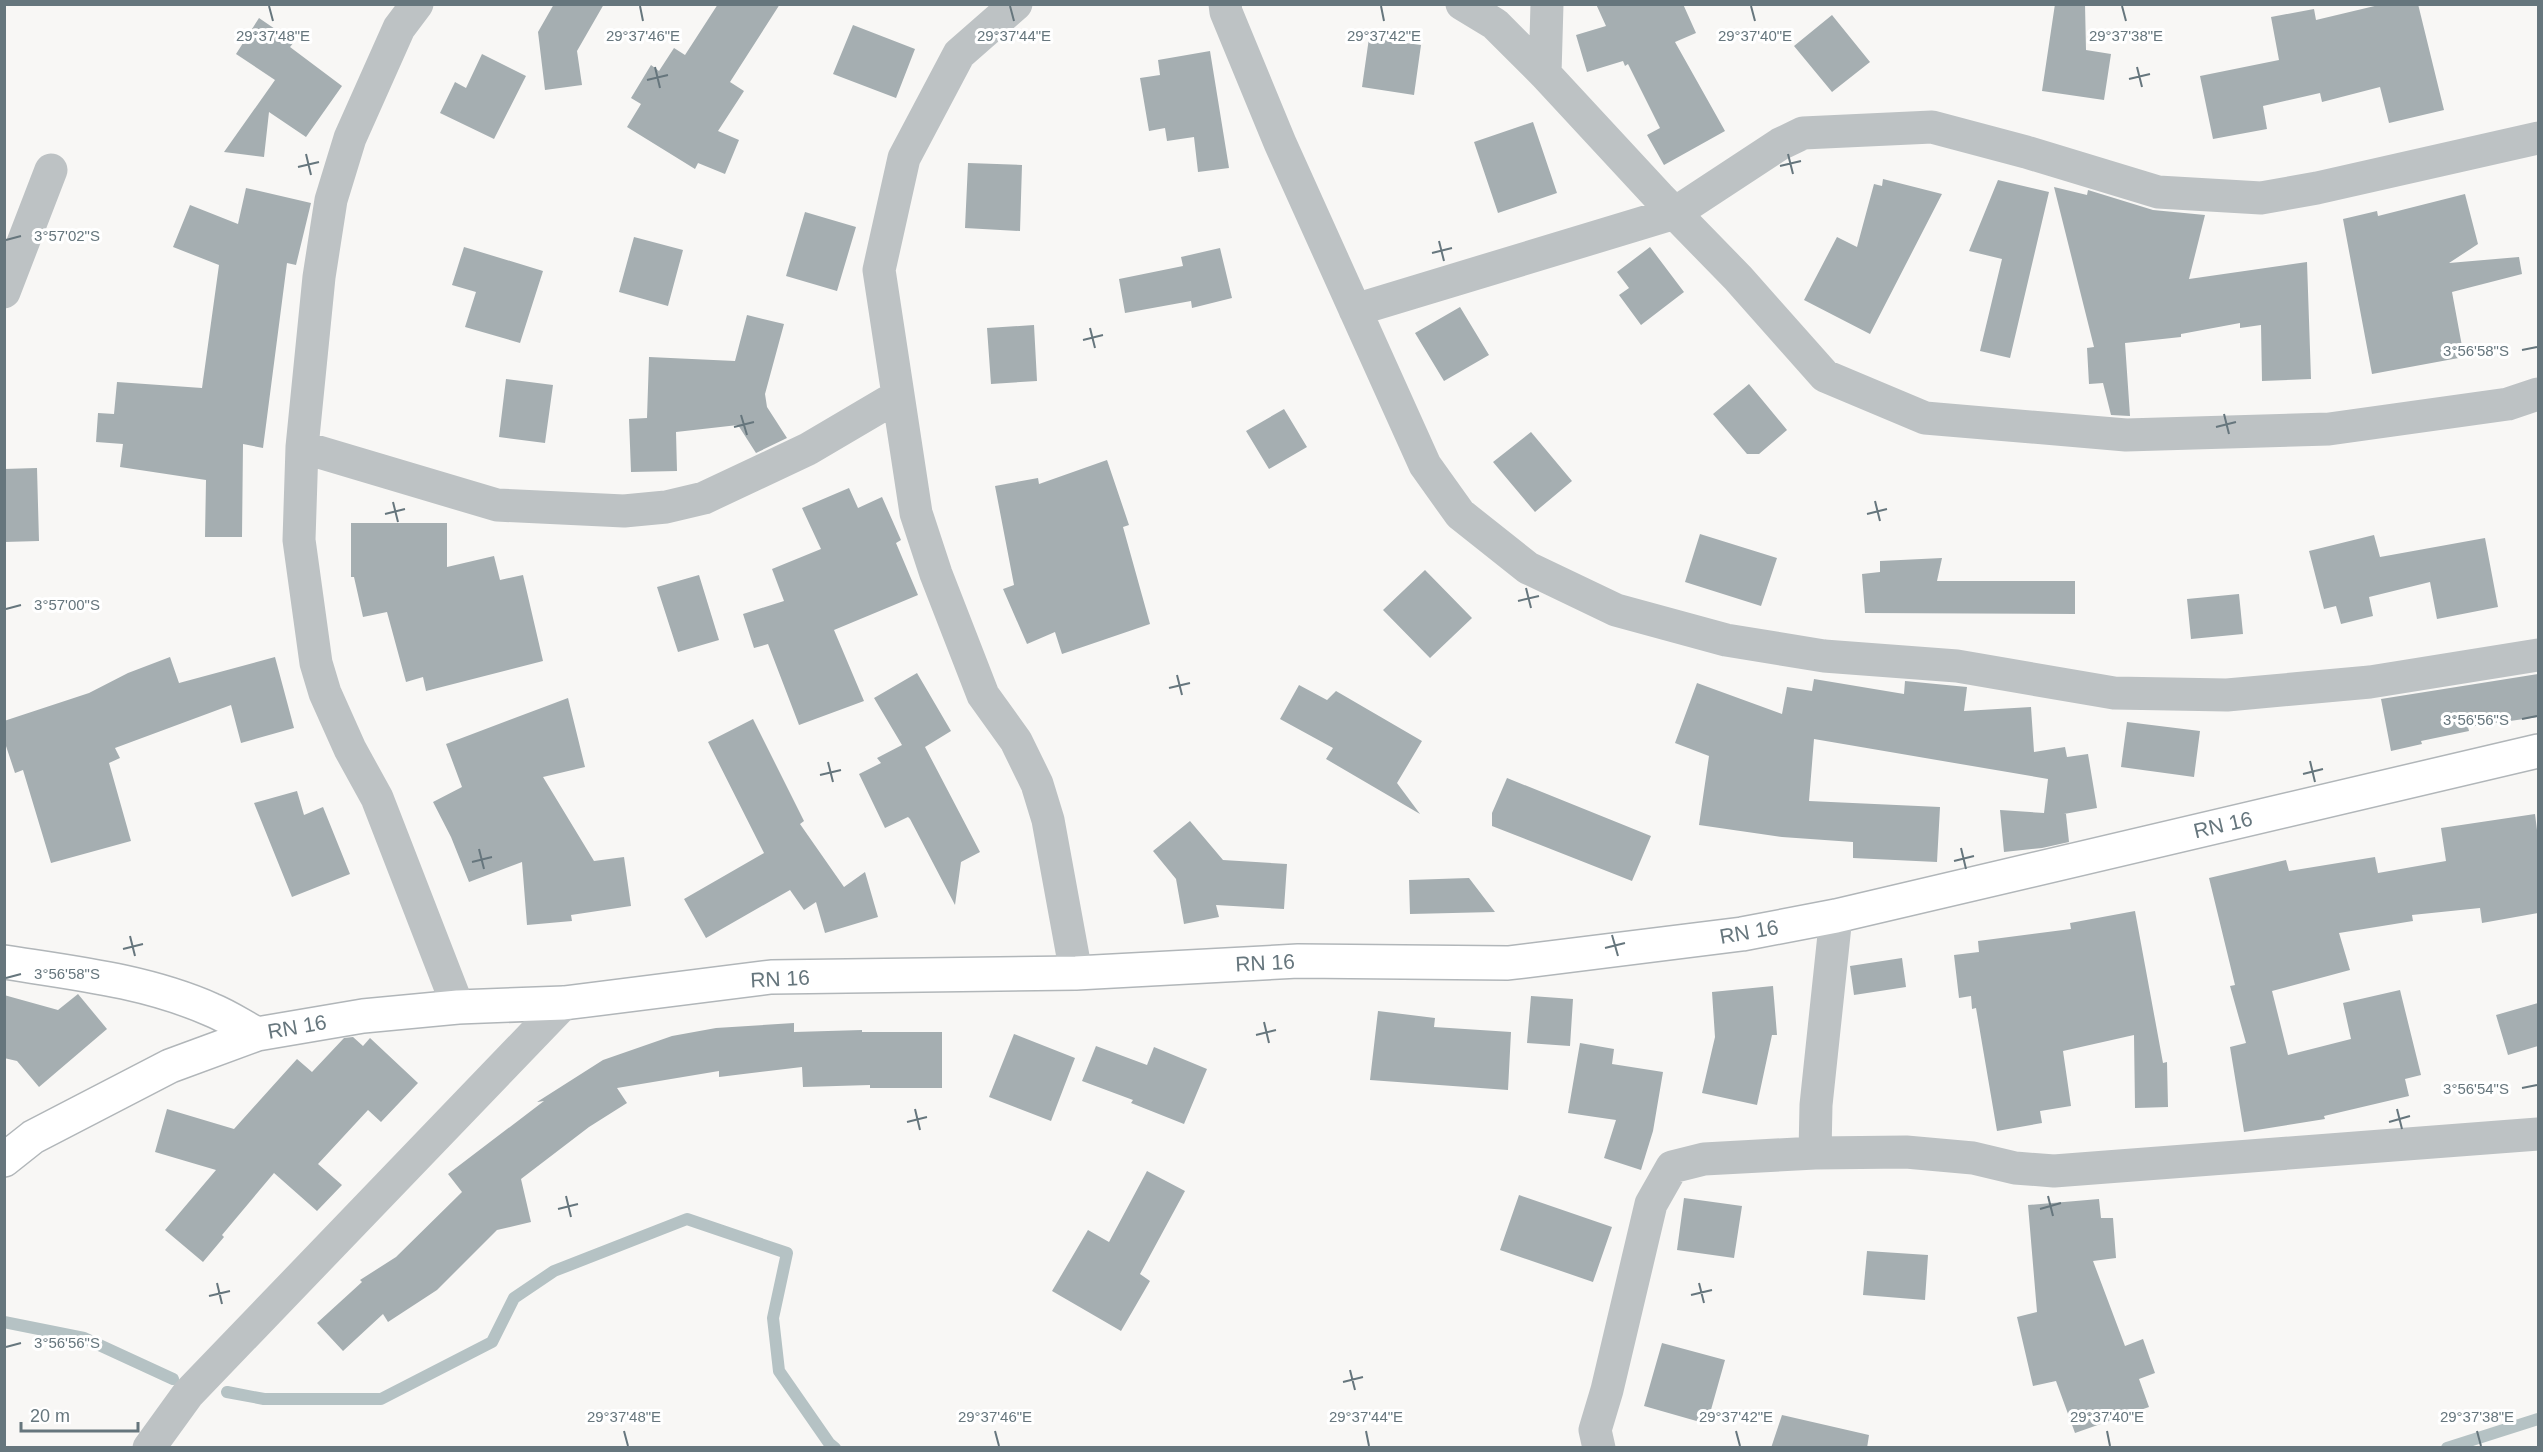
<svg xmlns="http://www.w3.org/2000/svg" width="2543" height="1452" font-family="Helvetica,sans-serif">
<rect width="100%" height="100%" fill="#f8f7f5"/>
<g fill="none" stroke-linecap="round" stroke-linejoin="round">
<!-- stream -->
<path stroke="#b5c2c4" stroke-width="12" d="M 4,1322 L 84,1338 L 173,1379
M 227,1392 L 264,1399 L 381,1399 L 492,1342 L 514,1298 L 554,1271 L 687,1219 L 787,1253 L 773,1318 L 779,1371 L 829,1443 L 835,1448
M 2447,1448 L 2538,1419"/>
</g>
<!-- building -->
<path fill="#a5aeb1" d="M 554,4 L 604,4 L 577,51 L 582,85 L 545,90 L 538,32 Z
M 718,4 L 780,4 L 730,82 L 744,91 L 718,131 L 739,140 L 725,174 L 698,163 L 695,169 L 627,127 L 641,104 L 631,98 L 651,65 L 659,71 L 674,48 L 685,55 Z
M 1596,4 L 1683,4 L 1696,33 L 1675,42 L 1725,131 L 1664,165 L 1647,135 L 1660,128 L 1628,64 L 1625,66 L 1623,61 L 1587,72 L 1576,35 L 1606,26 Z
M 2055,4 L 2085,4 L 2086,50 L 2111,54 L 2104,100 L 2042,91 Z
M 2383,4 L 2418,4 L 2444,110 L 2389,123 L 2380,87 L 2322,102 L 2320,93 L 2263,106 L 2267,129 L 2213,139 L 2200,76 L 2279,60 L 2271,17 L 2314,9 L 2316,20 Z
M 1832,15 L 1870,62 L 1832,92 L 1794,46 Z
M 259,18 L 294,42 L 290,47 L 342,86 L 306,137 L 269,112 L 264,157 L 224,152 L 275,80 L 236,54 Z
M 853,25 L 915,49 L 896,98 L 833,74 Z
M 1369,38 L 1421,45 L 1414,95 L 1362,87 Z
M 1210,51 L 1229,168 L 1198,172 L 1194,137 L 1167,141 L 1165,128 L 1149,131 L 1140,78 L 1160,75 L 1158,60 Z
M 482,54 L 526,76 L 494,139 L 440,113 L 455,82 L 466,88 Z
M 1533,122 L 1557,193 L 1498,213 L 1474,142 Z
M 968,163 L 1022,165 L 1020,231 L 965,228 Z
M 1883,179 L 1942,194 L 1870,334 L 1804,300 L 1837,237 L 1857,247 L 1874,184 L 1882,186 Z
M 1998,180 L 2049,192 L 2010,358 L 1980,351 L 2002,259 L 1969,251 Z
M 2054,187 L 2087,195 L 2088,190 L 2153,210 L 2205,215 L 2189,279 L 2307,262 L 2311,379 L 2262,381 L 2261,325 L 2240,328 L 2240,323 L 2181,334 L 2181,337 L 2125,343 L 2130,416 L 2111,415 L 2103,383 L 2089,384 L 2087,348 L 2094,347 Z
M 246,188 L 311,203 L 296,265 L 287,263 L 263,448 L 243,444 L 242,537 L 205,537 L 206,480 L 120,467 L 123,444 L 96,442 L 98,413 L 114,414 L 117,382 L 202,388 L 219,265 L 173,247 L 190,205 L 238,224 Z
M 2465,194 L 2478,244 L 2449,263 L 2519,257 L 2522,274 L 2452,292 L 2464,357 L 2372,374 L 2343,219 L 2377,211 L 2378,216 Z
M 805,212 L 856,227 L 837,291 L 786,276 Z
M 634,237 L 683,250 L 668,306 L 619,292 Z
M 464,247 L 543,271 L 520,343 L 465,327 L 476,292 L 452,285 Z
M 1650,247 L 1684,292 L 1641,325 L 1619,295 L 1629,288 L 1617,272 Z
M 1220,248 L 1232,298 L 1192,308 L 1191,301 L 1125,313 L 1119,279 L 1183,266 L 1181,257 Z
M 1460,307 L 1489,355 L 1444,381 L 1415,333 Z
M 747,315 L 784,324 L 765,394 L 767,407 L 787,438 L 756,453 L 738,425 L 676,432 L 677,471 L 631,472 L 629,419 L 647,418 L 649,357 L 735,361 Z
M 1034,325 L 1037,381 L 991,384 L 987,328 Z
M 506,379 L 553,385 L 545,443 L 499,437 Z
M 1749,384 L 1787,430 L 1759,454 L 1747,454 L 1713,414 Z
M 1284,409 L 1307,447 L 1269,469 L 1246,431 Z
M 1531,432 L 1572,481 L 1535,512 L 1493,462 Z
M 1107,460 L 1129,525 L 1123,527 L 1150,624 L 1062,654 L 1055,632 L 1027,644 L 1003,589 L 1014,585 L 995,486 L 1038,478 L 1039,484 Z
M 37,468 L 39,541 L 4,542 L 4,469 Z
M 849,488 L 858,508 L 882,497 L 901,540 L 896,543 L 918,595 L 834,630 L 864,701 L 799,725 L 768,644 L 754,648 L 743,614 L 784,601 L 772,569 L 821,549 L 802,508 Z
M 351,523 L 447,523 L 447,567 L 494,556 L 500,580 L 523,575 L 543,661 L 426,691 L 423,677 L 406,682 L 387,612 L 363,617 L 354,577 L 351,577 Z
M 1700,534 L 1777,558 L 1761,606 L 1685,582 Z
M 2374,535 L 2380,557 L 2485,538 L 2498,607 L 2437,619 L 2430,582 L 2369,597 L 2373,616 L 2341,624 L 2336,606 L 2324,609 L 2309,551 Z
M 1942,558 L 1937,581 L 2075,581 L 2075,614 L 1865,613 L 1862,574 L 1880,572 L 1880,561 Z
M 1425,570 L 1472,618 L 1430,658 L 1383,610 Z
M 699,575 L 719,640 L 678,652 L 657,587 Z
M 2239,594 L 2243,634 L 2191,639 L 2187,599 Z
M 170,657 L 179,683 L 275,657 L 294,728 L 241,743 L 231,705 L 115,748 L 120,758 L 109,763 L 131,841 L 51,863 L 23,770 L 15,773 L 4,740 L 4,721 L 89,693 L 128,673 Z
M 917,673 L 951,731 L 925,747 L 980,852 L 961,862 L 955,905 L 910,819 L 908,817 L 885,828 L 859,774 L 881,763 L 877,758 L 902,745 L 874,698 Z
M 2538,674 L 2538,717 L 2468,727 L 2469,731 L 2421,741 L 2422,744 L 2391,751 L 2381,699 Z
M 1814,679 L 1904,694 L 1905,681 L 1967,687 L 1964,711 L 2031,707 L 2034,752 L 2065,747 L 2067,757 L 2088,754 L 2097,808 L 2064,814 L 2066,814 L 2069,842 L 2042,848 L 2004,852 L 2000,810 L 2044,813 L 2048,779 L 1814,739 L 1809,801 L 1940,807 L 1937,862 L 1853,858 L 1853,842 L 1782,837 L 1699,825 L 1709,756 L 1675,743 L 1697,683 L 1782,714 L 1787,687 L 1812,691 Z
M 1299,685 L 1327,700 L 1336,691 L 1422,741 L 1397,783 L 1420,814 L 1326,759 L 1333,748 L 1280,719 Z
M 568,698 L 585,767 L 543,777 L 594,861 L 624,857 L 631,906 L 571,915 L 572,921 L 527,925 L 522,862 L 469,882 L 451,837 L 433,802 L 462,787 L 446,744 Z
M 753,719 L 804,821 L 800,824 L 844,887 L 865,872 L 878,917 L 825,933 L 816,902 L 804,910 L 790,890 L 706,938 L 684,899 L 764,853 L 708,742 Z
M 2127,722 L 2200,731 L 2194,777 L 2121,767 Z
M 1507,778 L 1651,836 L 1632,881 L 1492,826 L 1492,813 Z
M 297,791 L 304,815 L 323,807 L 350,874 L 292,897 L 254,803 Z
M 2535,814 L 2538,838 L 2538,913 L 2482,923 L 2480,908 L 2412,915 L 2413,921 L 2339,933 L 2350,970 L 2272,991 L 2288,1055 L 2351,1039 L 2343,1003 L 2400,990 L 2421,1075 L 2405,1079 L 2409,1096 L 2324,1116 L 2325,1119 L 2244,1132 L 2230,1047 L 2246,1043 L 2230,986 L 2235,985 L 2209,878 L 2286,860 L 2289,871 L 2375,857 L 2378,873 L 2446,861 L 2441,828 Z
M 1190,821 L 1223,860 L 1287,864 L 1284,909 L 1216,905 L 1219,917 L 1184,924 L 1176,879 L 1153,851 Z
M 1469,878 L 1495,912 L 1410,914 L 1409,880 Z
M 2135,911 L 2163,1063 L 2167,1062 L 2168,1107 L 2135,1108 L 2134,1035 L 2063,1051 L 2071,1106 L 2040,1111 L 2042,1123 L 1997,1131 L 1976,1008 L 1972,1009 L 1971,996 L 1959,998 L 1954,955 L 1979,952 L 1978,941 L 2071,929 L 2070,923 Z
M 1902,958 L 1906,987 L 1854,995 L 1850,966 Z
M 1773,986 L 1777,1035 L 1772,1035 L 1757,1105 L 1702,1093 L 1715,1037 L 1712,992 Z
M 78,994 L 107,1029 L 39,1087 L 17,1061 L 4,1058 L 4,995 L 58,1010 Z
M 1531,996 L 1573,999 L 1570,1046 L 1527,1043 Z
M 2538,1003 L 2538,1046 L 2508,1055 L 2496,1015 Z
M 1378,1011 L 1435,1018 L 1434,1027 L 1511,1032 L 1508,1090 L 1370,1080 Z
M 794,1023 L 794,1032 L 862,1030 L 862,1032 L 942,1032 L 942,1088 L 870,1088 L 870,1085 L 803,1087 L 802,1067 L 719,1077 L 719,1071 L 617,1088 L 627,1103 L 589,1127 L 521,1179 L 531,1222 L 497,1230 L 437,1290 L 388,1322 L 383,1314 L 343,1351 L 317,1323 L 362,1282 L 360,1280 L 396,1257 L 462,1192 L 448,1174 L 544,1101 L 537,1102 L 603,1060 L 672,1036 L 716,1028 Z
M 1014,1034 L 1075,1058 L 1051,1121 L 989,1097 Z
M 353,1037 L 363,1046 L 370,1038 L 418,1083 L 381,1122 L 368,1110 L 318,1164 L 342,1185 L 317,1211 L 274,1173 L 222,1235 L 224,1237 L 203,1262 L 165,1230 L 216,1170 L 155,1152 L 167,1109 L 234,1129 L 297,1059 L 312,1072 L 344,1038 Z
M 1580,1043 L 1614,1049 L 1612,1064 L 1663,1072 L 1653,1131 L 1641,1170 L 1604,1158 L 1616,1120 L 1568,1113 Z
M 1096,1046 L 1147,1065 L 1154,1047 L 1207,1069 L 1184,1124 L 1131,1103 L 1133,1100 L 1082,1081 Z
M 1147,1171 L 1185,1191 L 1140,1274 L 1150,1281 L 1121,1331 L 1052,1291 L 1088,1230 L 1109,1242 Z
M 1519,1195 L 1612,1227 L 1593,1282 L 1500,1250 Z
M 1684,1198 L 1742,1206 L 1734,1258 L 1677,1250 Z
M 2099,1199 L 2101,1218 L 2113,1218 L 2116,1258 L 2093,1261 L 2125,1346 L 2143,1339 L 2155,1373 L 2139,1379 L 2149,1407 L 2075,1433 L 2056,1381 L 2033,1386 L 2017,1317 L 2037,1312 L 2028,1205 Z
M 1867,1251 L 1928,1255 L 1925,1300 L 1863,1295 Z
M 1662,1343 L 1725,1360 L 1707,1424 L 1644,1406 Z
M 1782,1415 L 1869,1435 L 1867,1448 L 1771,1448 Z"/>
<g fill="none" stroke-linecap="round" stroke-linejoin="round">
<!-- major casing -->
<g stroke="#b1b6b9" stroke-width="36">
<path id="major" d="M 4,962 C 74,973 147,981 212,1010 C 227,1016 242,1026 257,1034
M 4,1160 L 33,1137 L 170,1066 L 257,1034 L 363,1016 L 458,1007 L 564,1003 L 771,977 L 1076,973 L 1298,961 L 1508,963 L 1742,934 L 1836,916 L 2538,751"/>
</g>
<!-- minor -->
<path stroke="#bdc2c4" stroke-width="33" d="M 417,4 L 399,28 L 350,138 L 331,200 L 319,277 L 302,447 L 299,540 L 316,663 L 325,693 L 350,749 L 377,798 L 458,1007
M 1016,4 L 959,54 L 904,158 L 879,270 L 916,513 L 936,574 L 983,695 L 1016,741 L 1037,784 L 1048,820 L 1076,973
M 1225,4 L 1226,12 L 1280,143 L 1425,465 L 1460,514 L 1528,568 L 1616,610 L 1726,640 L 1824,656 L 1957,666 L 2114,693 L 2227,695 L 2370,682 L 2538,655
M 1462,4 L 1495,24 L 1545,74 L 1659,197 L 1738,278 L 1825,376 L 1925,418 L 2126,435 L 2329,429 L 2508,404 L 2538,394
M 1545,74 L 1547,4
M 4,292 L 51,170
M 1355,310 L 1675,213 L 1780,144 L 1803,133 L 1932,127 L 2026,152 L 2158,192 L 2261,198 L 2317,188 L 2538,138
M 302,447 L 497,505 L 624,511 L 666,507 L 704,498 L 808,449 L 898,396
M 1836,916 L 1816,1105 L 1815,1153 L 1906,1152 L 1973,1158 L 2015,1168 L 2054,1171 L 2538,1134
M 149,1448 L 188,1394 L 564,1003
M 1599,1448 L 1595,1430 L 1607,1390 L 1651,1204 L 1672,1167 L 1704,1159 L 1815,1153"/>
<!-- major -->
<use href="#major" stroke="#fff" stroke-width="33"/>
</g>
<!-- ticks -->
<path fill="none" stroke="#66767d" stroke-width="2" d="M 269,6 L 273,21M 640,6 L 643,21M 1010,6 L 1014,21M 1381,6 L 1384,21M 1751,6 L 1755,21M 2122,6 L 2126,21M 655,67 L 660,88M 2137,67 L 2142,87M 2129,79 L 2150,74M 647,80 L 668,75M 306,154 L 311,175M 1788,154 L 1793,174M 1780,166 L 1801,161M 298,167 L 319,162M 6,240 L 21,236M 1439,241 L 1444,261M 1432,253 L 1452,248M 1090,328 L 1095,348M 1083,340 L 1103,335M 2522,350 L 2537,347M 2224,414 L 2229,434M 741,415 L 747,435M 734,427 L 754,422M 2216,427 L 2236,422M 1875,501 L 1880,521M 393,502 L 398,522M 385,514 L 405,509M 1867,514 L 1887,509M 1526,588 L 1531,608M 1518,601 L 1539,596M 6,609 L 21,605M 1177,675 L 1182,695M 1169,688 L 1190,683M 2522,719 L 2537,716M 2310,761 L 2315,782M 828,762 L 833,782M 2303,774 L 2323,769M 820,775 L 841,770M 1961,848 L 1966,869M 479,849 L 484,869M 1954,861 L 1974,856M 472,862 L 492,857M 1612,935 L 1618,956M 130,936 L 135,956M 1605,948 L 1625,943M 123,949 L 143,944M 6,978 L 21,974M 1264,1022 L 1269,1043M 1256,1035 L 1276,1030M 2522,1088 L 2537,1085M 915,1109 L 920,1130M 2397,1109 L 2402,1129M 907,1122 L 927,1117M 2389,1122 L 2410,1116M 566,1196 L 571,1217M 2048,1196 L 2053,1216M 558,1209 L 578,1204M 2040,1209 L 2061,1203M 217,1283 L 222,1304M 1699,1283 L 1704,1303M 1691,1295 L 1712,1290M 209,1296 L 230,1291M 6,1347 L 21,1343M 1350,1370 L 1355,1390M 1343,1382 L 1363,1377M 624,1431 L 628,1446M 995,1431 L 999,1446M 1366,1431 L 1369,1446M 1736,1431 L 1740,1446M 2107,1431 L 2110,1446M 2477,1431 L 2481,1446"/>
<g text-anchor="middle" stroke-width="6" stroke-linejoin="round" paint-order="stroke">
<!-- street labels -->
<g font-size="21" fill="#66767d" stroke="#fff">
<text transform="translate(2223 825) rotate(-13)" y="7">RN 16</text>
<text transform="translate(1749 932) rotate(-10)" y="7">RN 16</text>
<text transform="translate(1265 963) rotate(-3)" y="7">RN 16</text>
<text transform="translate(780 979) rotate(-3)" y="7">RN 16</text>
<text transform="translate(297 1027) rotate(-10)" y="7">RN 16</text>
</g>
</g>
<g font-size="15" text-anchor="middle" fill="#66767d" stroke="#fff" stroke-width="6" stroke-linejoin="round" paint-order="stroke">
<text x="273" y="41">29°37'48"E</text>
<text x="643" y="41">29°37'46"E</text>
<text x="1014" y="41">29°37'44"E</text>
<text x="1384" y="41">29°37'42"E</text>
<text x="1755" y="41">29°37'40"E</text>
<text x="2126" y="41">29°37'38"E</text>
<text x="67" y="241">3°57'02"S</text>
<text x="2476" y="356">3°56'58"S</text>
<text x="67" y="610">3°57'00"S</text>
<text x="2476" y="725">3°56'56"S</text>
<text x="67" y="979">3°56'58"S</text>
<text x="2476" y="1094">3°56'54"S</text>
<text x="67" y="1348">3°56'56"S</text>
<text x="624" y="1422">29°37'48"E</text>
<text x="995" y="1422">29°37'46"E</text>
<text x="1366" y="1422">29°37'44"E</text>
<text x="1736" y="1422">29°37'42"E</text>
<text x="2107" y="1422">29°37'40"E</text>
<text x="2477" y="1422">29°37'38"E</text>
</g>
<!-- border -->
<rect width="2543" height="1452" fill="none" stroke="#66767d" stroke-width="12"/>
<!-- scale -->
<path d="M21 1422v9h117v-9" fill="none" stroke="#66767d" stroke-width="3"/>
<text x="30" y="1422" font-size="18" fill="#66767d" stroke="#ffffff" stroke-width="4.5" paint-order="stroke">20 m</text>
</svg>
